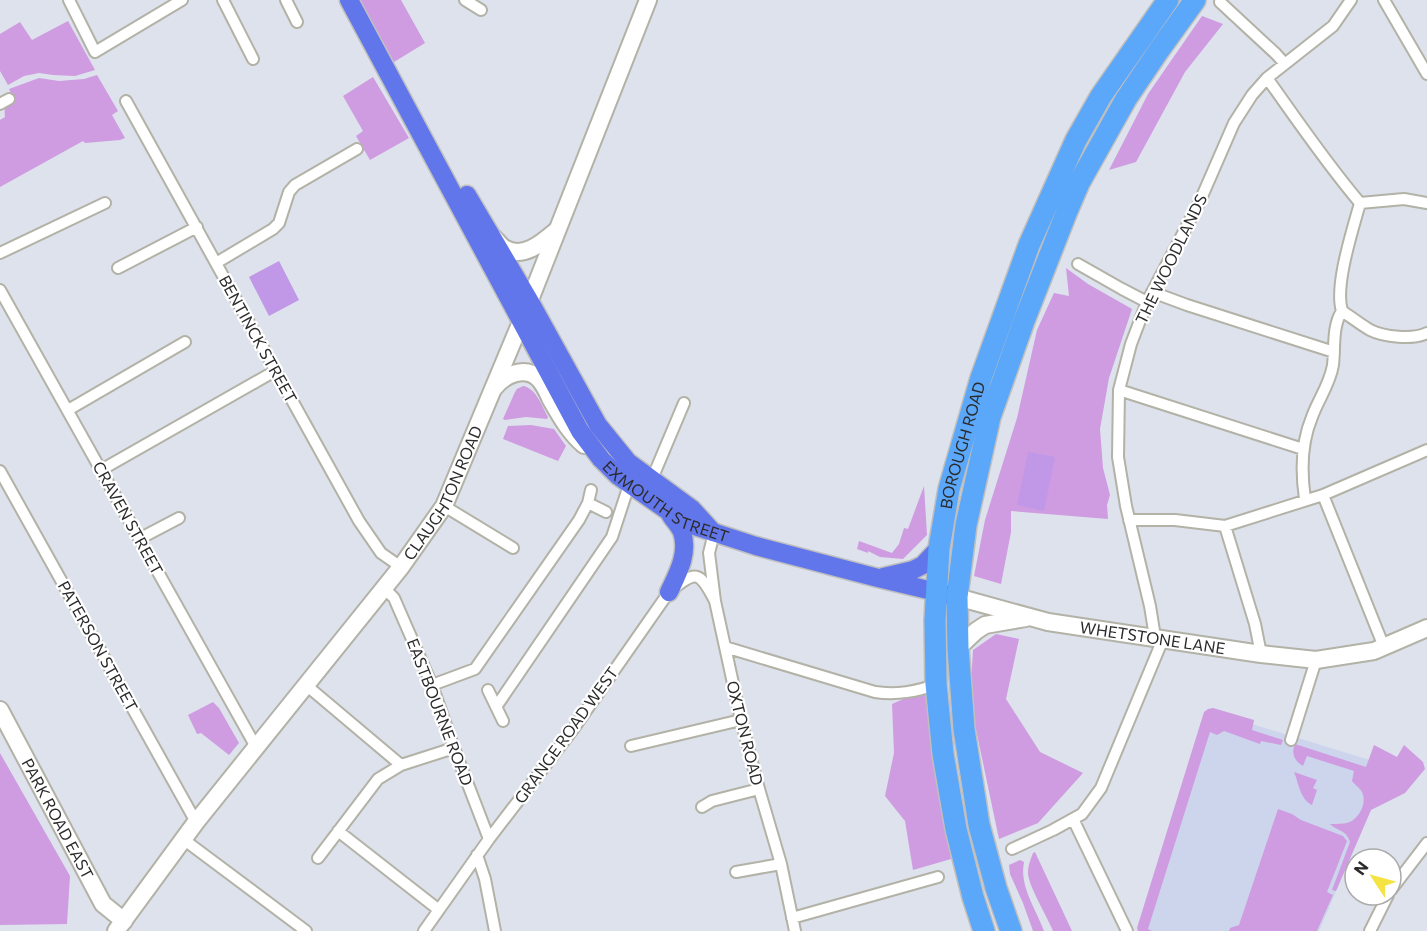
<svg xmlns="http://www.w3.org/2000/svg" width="1427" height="931" font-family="Commissioner,sans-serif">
<rect width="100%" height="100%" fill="#dde2ec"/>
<!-- education -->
<path fill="#cdd5ed" d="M 1222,715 L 1373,761 L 1379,791 L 1319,931 L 1138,931 L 1207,718 Z"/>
<!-- green -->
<path fill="#cf9be1" d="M 360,0 L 401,0 L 425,43 L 394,62 Z
M 1202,16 L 1223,24 L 1185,72 L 1136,162 L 1109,170 L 1148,94 Z
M 68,21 L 95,70 L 75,76 L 53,75 L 39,73 L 24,76 L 8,85 L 0,71 L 0,34 L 20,22 L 32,40 Z
M 97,75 L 118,111 L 112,115 L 125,138 L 120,140 L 85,143 L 83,141 L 0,187 L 0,120 L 5,117 C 4,107 5,104 13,98 L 9,89 L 39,78 L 59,81 L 84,79 Z
M 373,77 L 409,138 L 370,160 L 356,136 L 363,131 L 343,96 Z
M 1066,268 L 1088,284 L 1132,309 L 1109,378 L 1100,429 L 1103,468 L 1110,495 L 1107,505 L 1108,519 L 1011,511 L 1011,532 L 1001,584 L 974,576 L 985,520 L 1017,418 L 1037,330 L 1054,293 L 1069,296 Z
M 523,386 C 536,388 542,406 548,417 L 547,419 L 526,417 L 505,420 L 503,419 L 515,392 L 517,389 Z
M 531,425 L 554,429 L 566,446 L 558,461 L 503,439 L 508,426 Z
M 924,486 L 927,535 L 903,559 L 880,557 L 868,551 L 868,553 L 857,549 L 859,541 L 892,553 L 899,544 L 904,528 L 908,529 Z
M 996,634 L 1019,639 L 1006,699 L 1040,752 L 1083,773 L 1038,823 L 999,839 L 970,701 L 973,650 Z
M 928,688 L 938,790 L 951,859 L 913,870 L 905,821 L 885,796 L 894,753 L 892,704 Z
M 213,702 L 219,708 L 239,743 L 229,755 L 201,733 L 197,734 L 188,715 Z
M 1213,708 L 1254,720 L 1252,730 L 1283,740 L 1281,745 L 1261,741 L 1260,744 L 1224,731 L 1217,735 L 1210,732 L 1148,929 L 1152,931 L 1138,931 L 1137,928 L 1204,712 L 1208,709 Z
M 1295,744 L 1366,767 L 1374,745 L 1397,757 L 1404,745 L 1423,762 L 1425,769 L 1405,793 L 1371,810 L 1336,891 L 1332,890 L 1350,842 C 1346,829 1338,832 1330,824 C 1337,824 1344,824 1350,822 C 1360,817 1367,803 1362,792 C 1360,788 1355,785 1352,781 L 1354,771 L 1307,756 L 1303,766 C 1294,761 1291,753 1295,744 Z
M 0,753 L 70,876 L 67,924 L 0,925 Z
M 1294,772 L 1317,780 L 1313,788 L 1317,790 L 1312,805 C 1300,799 1299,784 1294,772 Z
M 1278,809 L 1292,814 L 1301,820 L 1343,836 L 1347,841 L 1327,892 L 1333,895 L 1317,931 L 1229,931 L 1230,928 L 1239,925 Z
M 1035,852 L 1072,931 L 1053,931 C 1048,918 1027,884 1028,872 C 1028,865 1031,859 1033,853 Z
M 1020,860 L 1024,862 C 1019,886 1036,909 1044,931 L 1033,931 L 1023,903 L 1010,874 L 1009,865 Z"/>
<!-- pitch -->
<path fill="#c198e8" d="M 279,261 L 299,300 L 269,316 L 249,277 Z
M 1028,452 L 1055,457 L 1044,511 L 1017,505 Z"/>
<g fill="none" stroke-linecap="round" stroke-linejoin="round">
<!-- street casing -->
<g stroke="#b3b2a7" stroke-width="14">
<path id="street" d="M 69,0 L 95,52 L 182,0
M 223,0 L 253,59
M 286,0 L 297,22
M 465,0 L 481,10
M 1384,0 L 1427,74
M 1220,2 L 1276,54 L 1285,64
M 1267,78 C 1297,120 1326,163 1360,203
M 126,101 L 359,521 L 381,553 L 401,567
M 0,104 L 9,99
M 0,253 L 105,203
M 216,263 L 273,229 L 279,223 L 289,192 L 295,185 L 357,149
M 1078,264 L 1122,289 L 1147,302
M 118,268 L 197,227
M 0,290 L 256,747
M 1152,292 L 1187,305 L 1334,352
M 1342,311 C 1351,317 1360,324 1370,330 C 1384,337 1413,340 1427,333
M 1119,390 L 1303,449
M 68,410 L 185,342
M 101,470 L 275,371
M 0,471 L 196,822
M 652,479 L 684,403
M 1323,495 L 1384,647
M 1305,499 C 1301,472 1301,443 1312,417 C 1318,400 1330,384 1333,365 C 1335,348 1332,326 1342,311 C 1334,286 1353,229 1360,203 L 1404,199 L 1427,203
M 588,503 L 606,512
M 444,506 L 513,548
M 1129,520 L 1175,520 L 1225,526 L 1323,495 L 1427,450
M 1225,526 L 1255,624 L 1261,654
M 714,533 L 709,553 L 715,601 L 741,720 L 759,789 L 781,864 L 795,931
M 139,539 L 179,518
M 384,588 L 394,598 L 432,685 L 454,748 L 489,839
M 1155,637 L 1150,606 L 1126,506 L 1118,457 L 1119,390 L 1131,344 L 1147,302 L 1200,201 L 1234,123 L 1252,95 L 1267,78 L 1333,26 L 1351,0
M 725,647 L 875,692 C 895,695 918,692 936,684
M 306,685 L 401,765
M 432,685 L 475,669 L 579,520 L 588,503 L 591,490
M 488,690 L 503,721
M 496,707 L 612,537 L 629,485
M 1291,740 L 1316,660
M 631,746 L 741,720
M 702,807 L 712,801 L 759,789
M 1073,819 L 1127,931
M 338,831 L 439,910
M 183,839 L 306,931
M 1012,849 L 1053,830 L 1082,814 L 1101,788 L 1163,639
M 477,855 L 485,879 L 495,931
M 318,858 L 378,779 L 401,765 L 454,748
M 736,872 L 781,864
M 1391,890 L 1427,843
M 792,918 L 938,877
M 424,931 L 489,839 L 574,728 L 669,592 C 696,570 699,570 715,601
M 1370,931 L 1388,895"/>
</g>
<!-- secondary casing -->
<g stroke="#b3b2a7" stroke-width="20">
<g id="secondary">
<path d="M 494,238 C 497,241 501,246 504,248 C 523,260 543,242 556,231"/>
<path d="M 494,388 C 504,375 525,365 539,379 C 544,385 548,393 551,400 C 561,417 569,432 584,445"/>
<path id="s1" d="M 957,597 L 1048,622 L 1261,654 L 1316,660 L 1374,651 L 1427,628"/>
<path d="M 958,648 L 976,631 L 985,625 L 1026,618"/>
<path id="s2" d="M 0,710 L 103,904 L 124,921"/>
<path id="s3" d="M 116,931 L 196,822 L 401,567 L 444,506 L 526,310 L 648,0"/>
</g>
</g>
<!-- primary casing -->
<g stroke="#bfbfbf" stroke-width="21">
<g id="primary">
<path id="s4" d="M 349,0 L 580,431 L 601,459 L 618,476 L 685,523 L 756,546 L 878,578 L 949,595"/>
<path d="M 467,195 L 529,300 L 598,425 L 628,462 L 692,509 L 713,532"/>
<path d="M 883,577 L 913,570 L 923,565 L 939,548"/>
<path d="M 669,592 C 678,573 689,553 682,532 C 680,527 675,521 671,516"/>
</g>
</g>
<!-- highway casing -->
<g stroke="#bfbfbf" stroke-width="24">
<g id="highway">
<path id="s5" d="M 984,931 L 973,897 L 956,829 L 943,754 L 936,684 L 935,620 L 939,548 L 949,489 L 981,378 L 1029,245 L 1076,140 L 1101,96 L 1168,0"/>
<path d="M 1011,931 L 996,888 L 979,825 L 964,729 L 958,648 L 957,597 L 966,525 L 990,417 L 1024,321 L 1067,211 L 1079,183 L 1126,99 L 1159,50 L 1195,0"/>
</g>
</g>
<!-- street -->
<use href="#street" stroke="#fff" stroke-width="10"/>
<!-- secondary -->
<use href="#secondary" stroke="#fff" stroke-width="16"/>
<!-- primary -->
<use href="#primary" stroke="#6276ec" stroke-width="18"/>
<!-- highway -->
<use href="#highway" stroke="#5ba7f9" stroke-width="21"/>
</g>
<g text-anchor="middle" stroke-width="4.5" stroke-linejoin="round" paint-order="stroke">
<!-- street labels -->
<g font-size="16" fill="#2b2b2b" stroke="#fff">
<text transform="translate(1171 259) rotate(-64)" y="6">THE WOODLANDS</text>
<text transform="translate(258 339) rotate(61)" y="6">BENTINCK STREET</text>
<text dy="6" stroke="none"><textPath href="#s5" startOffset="494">BOROUGH ROAD</textPath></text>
<text dy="6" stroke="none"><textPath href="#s4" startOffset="603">EXMOUTH STREET</textPath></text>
<text dy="6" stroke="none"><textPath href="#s3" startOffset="548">CLAUGHTON ROAD</textPath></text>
<text transform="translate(128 518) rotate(61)" y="6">CRAVEN STREET</text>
<text dy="6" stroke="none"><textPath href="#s1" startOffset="200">WHETSTONE LANE</textPath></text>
<text transform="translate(98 646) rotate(61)" y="6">PATERSON STREET</text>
<text transform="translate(440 712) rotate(69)" y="6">EASTBOURNE ROAD</text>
<text transform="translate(745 733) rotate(76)" y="6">OXTON ROAD</text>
<text transform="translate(566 735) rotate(-54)" y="6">GRANGE ROAD WEST</text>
<text dy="6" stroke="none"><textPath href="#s2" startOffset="123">PARK ROAD EAST</textPath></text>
</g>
</g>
<!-- north arrow -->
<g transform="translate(1373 877) rotate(306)"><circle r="28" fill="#ffffff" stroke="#aaaaaa" stroke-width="1.5"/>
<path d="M0-4.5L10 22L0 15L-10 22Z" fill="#f4e342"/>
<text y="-9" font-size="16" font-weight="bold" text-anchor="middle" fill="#2b2b2b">N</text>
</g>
</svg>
